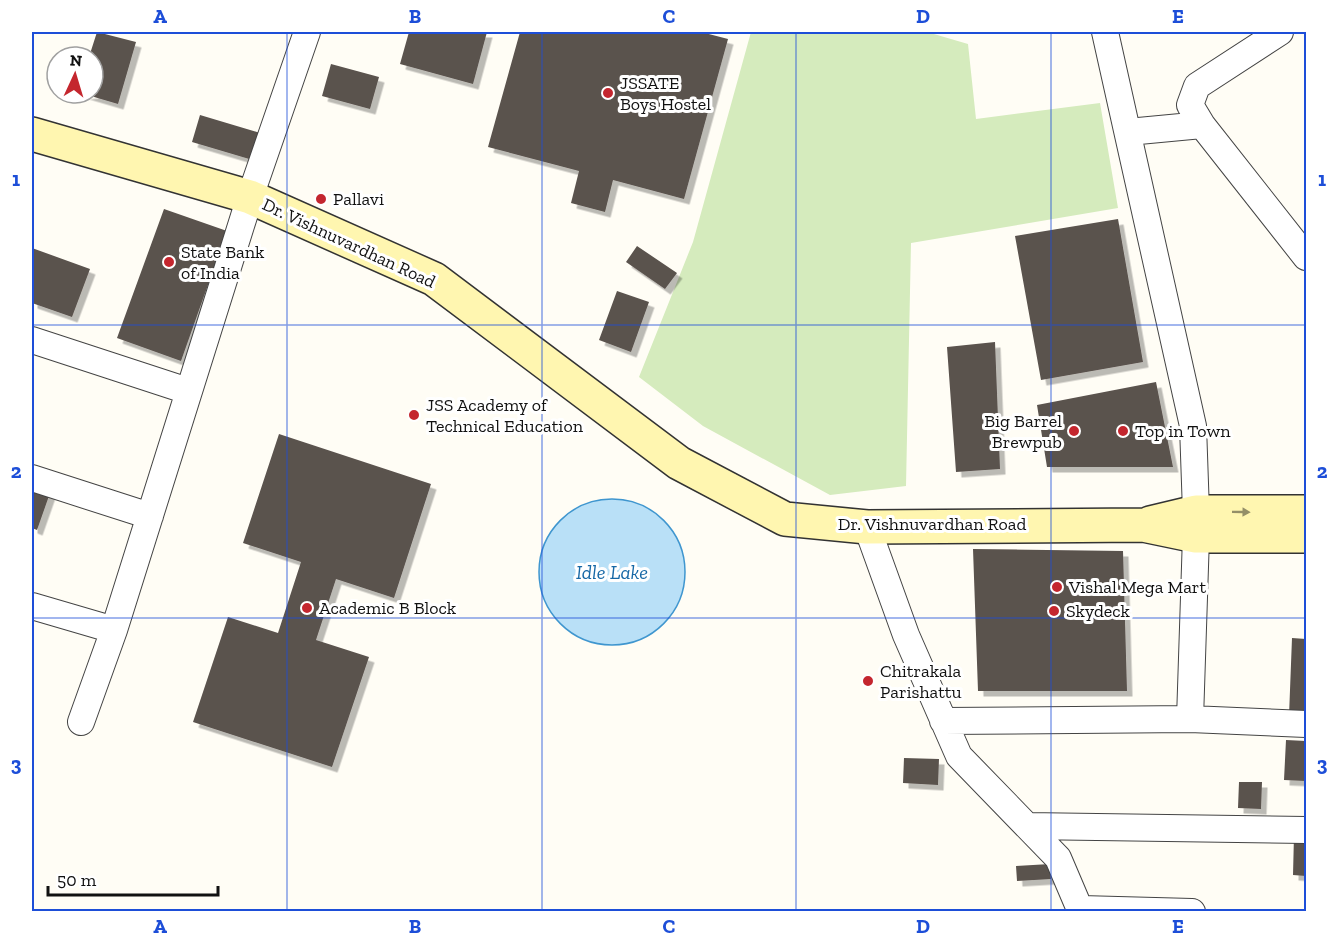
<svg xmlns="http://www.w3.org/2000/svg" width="1338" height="943" font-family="'Zilla Slab',serif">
<defs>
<filter id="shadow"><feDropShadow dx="5.5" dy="5.5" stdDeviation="0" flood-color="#0004"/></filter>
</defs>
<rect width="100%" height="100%" fill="#fffdf5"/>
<!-- green -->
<path fill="#d5ebbd" d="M 751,32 L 927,32 L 968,44 L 976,119 L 1100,103 L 1118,208 L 911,243 L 906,486 L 830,495 L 703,426 L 639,377 L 693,242 Z"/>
<!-- water -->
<path fill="#b9e0f7" stroke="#3f96cf" stroke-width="1.5" d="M539 572a73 73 0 1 1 146 0a73 73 0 1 1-146 0Z"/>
<!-- building -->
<path fill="#5a524d" filter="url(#shadow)" d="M 97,32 L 136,42 L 118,104 L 84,94 L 93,93 L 93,57 L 89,57 Z
M 409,32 L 487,32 L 473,84 L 400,64 Z
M 520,32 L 701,32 L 728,39 L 684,199 L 613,180 L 605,212 L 571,203 L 579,171 L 488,147 Z
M 331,64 L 379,77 L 370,109 L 322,96 Z
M 200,115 L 267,135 L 259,162 L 192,142 Z
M 164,209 L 227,231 L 181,361 L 117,338 Z
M 1118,219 L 1143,362 L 1041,380 L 1015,236 Z
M 637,246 L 677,273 L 665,289 L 626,262 Z
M 32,248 L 90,269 L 72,317 L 32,303 Z
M 617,291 L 649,302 L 631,352 L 599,340 Z
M 995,342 L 1000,469 L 956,472 L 947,347 Z
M 1156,382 L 1173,467 L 1047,467 L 1037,405 Z
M 279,434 L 431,484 L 394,598 L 336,579 L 316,640 L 369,657 L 332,767 L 193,722 L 228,617 L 278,633 L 301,562 L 243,543 Z
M 32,487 L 50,493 L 37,530 L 32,528 Z
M 973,549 L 1123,551 L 1127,691 L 978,691 Z
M 1292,638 L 1306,639 L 1306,717 L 1289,716 Z
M 1286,740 L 1306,741 L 1306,781 L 1284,780 Z
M 904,758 L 939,759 L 938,785 L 903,783 Z
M 1239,782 L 1262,782 L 1261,809 L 1238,808 Z
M 1294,835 L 1306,835 L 1306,876 L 1293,875 Z
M 1050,864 L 1051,879 L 1017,881 L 1016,866 Z"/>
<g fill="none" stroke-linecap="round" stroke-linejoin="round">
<!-- minor casing -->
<g stroke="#444" stroke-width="28">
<path id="minor" d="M 1105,32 L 1193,426 L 1196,512
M 1280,32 L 1197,86 L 1190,105 L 1202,125 L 1306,257
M 1128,132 L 1202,125
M 32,340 L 188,391
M 32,478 L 150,516
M 867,527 L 906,635 L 959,756 L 1058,858 L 1081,912
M 32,606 L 114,630 L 250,197 L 307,32
M 1190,719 L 1196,536
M 943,721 L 1190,719 L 1306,724
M 81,722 L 114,630
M 1027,826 L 1306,830
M 1081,909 L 1192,912"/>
</g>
<!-- secondary casing -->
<g stroke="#333" stroke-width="36">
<path id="secondary" d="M 32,134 L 250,197 L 434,279 L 679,463 L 785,519 L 867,527 L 1143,525 L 1196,536 L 1306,536
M 1150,523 L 1196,512 L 1306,512"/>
</g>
<!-- minor -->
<use href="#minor" stroke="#fff" stroke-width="26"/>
<!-- secondary -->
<use href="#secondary" stroke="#fff6b0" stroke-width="33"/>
</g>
<!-- one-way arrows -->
<defs><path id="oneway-solid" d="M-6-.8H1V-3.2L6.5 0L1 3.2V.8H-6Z" transform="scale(1.5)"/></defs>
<use fill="#948f68" href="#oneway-solid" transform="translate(1241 512) rotate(1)"/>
<!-- grid -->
<path fill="none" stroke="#1d4ed8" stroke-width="1.5" stroke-opacity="0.55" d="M 287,32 L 287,912M 542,32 L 542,912M 796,32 L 796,912M 1051,32 L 1051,912M 32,325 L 1306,325M 32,618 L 1306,618"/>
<!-- markers -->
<g fill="#c4262e" stroke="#fff" stroke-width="2">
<circle cx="608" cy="93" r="6"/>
<circle cx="321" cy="199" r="6"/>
<circle cx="169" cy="262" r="6"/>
<circle cx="414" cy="415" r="6"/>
<circle cx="1074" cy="431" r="6"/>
<circle cx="1123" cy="431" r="6"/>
<circle cx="1057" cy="587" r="6"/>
<circle cx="307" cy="608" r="6"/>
<circle cx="1054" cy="611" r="6"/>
<circle cx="868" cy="681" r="6"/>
</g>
<g text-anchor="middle" stroke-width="6" stroke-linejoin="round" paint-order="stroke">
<!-- poi labels -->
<g font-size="18" fill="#111" stroke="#fff" text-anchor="start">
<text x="620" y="89">JSSATE<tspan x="620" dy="21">Boys Hostel</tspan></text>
<text x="333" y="205">Pallavi</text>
<text x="181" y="258">State Bank<tspan x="181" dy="21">of India</tspan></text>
<text x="426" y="411">JSS Academy of<tspan x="426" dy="21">Technical Education</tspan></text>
<text x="1062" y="427" text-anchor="end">Big Barrel<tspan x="1062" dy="21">Brewpub</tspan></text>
<text x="1135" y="437">Top in Town</text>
<text x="1069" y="593">Vishal Mega Mart</text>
<text x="319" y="614">Academic B Block</text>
<text x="1066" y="617">Skydeck</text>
<text x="880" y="677">Chitrakala<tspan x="880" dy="21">Parishattu</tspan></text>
</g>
<!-- street labels -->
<g font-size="18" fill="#111" stroke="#fff">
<text transform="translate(349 243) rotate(25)" y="6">Dr. Vishnuvardhan Road</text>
<text x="932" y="530">Dr. Vishnuvardhan Road</text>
</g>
<!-- water labels -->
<g font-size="20" font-style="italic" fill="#1768a6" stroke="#fff">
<text x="612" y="579">Idle Lake</text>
</g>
</g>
<!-- border -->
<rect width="1338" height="943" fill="none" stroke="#ffffff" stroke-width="66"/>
<!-- north arrow -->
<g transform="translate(75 75) rotate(4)"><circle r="28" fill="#ffffff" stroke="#a0a0a0" stroke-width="1.5"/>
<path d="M0-4.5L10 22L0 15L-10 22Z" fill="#c4262e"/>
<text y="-9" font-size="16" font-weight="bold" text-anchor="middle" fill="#111111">N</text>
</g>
<!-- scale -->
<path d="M48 886v9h170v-9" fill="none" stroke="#111111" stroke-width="3"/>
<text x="57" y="886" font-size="18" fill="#111111" stroke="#ffffff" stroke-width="4.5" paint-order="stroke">50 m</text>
<rect x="33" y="33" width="1272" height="877" fill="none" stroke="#1d4ed8" stroke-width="2"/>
<g font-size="20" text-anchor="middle" font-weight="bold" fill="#1d4ed8">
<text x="160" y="23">A</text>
<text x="415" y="23">B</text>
<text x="669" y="23">C</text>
<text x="923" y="23">D</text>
<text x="1178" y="23">E</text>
<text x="16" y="186">1</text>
<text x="1322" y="186">1</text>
<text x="16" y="478">2</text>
<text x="1322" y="478">2</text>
<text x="16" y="771">3</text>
<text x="1322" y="771">3</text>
<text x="160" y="933">A</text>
<text x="415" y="933">B</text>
<text x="669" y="933">C</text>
<text x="923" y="933">D</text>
<text x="1178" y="933">E</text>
</g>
</svg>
